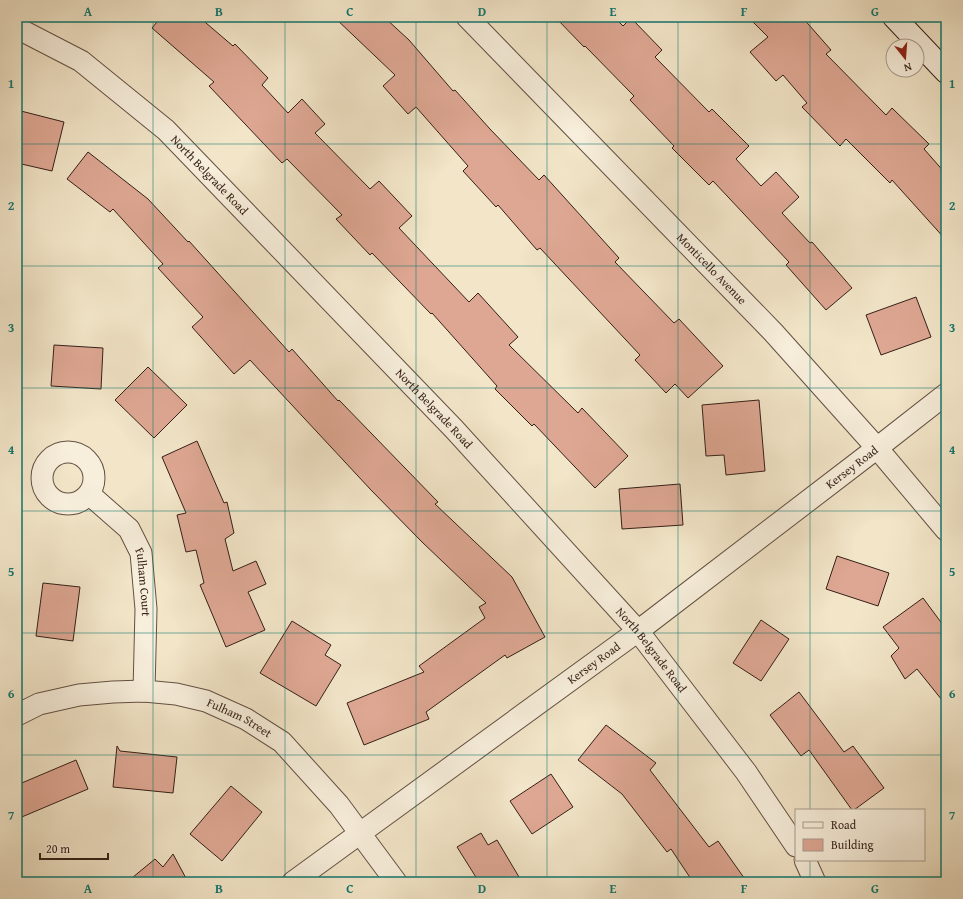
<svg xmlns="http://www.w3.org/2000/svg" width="963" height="899" font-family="'Gentium Book Plus',serif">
<rect width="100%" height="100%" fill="#f2e5c8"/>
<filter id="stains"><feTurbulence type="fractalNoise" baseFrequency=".005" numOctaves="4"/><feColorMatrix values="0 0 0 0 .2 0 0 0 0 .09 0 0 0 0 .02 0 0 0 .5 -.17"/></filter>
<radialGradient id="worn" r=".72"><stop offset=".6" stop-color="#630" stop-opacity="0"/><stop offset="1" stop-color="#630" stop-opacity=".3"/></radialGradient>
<!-- building -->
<path fill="#dea793" stroke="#341f17" d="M 161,17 L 199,17 L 233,46 L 235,44 L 268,78 L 262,85 L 288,113 L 302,99 L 325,124 L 315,133 L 370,189 L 379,181 L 412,216 L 399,228 L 469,302 L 478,293 L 518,337 L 509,345 L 578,413 L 582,408 L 628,456 L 595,488 L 534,424 L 532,426 L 495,389 L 497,386 L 432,313 L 431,314 L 372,253 L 370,255 L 336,219 L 342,215 L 287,159 L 282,163 L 209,86 L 214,82 L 152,28 Z
M 334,17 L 384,17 L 409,40 L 453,91 L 455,90 L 490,129 L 539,180 L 544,175 L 619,258 L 615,262 L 674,323 L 679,319 L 723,366 L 688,398 L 675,384 L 666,393 L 635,360 L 640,355 L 540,248 L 537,250 L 498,205 L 496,207 L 463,171 L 468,166 L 416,107 L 408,114 L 383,86 L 395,75 Z
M 555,17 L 614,17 L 623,26 L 631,18 L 662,50 L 655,57 L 709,112 L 712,109 L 749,146 L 736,159 L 761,186 L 776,172 L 799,197 L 782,213 L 810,243 L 812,242 L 852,288 L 826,310 L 786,265 L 789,262 L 713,181 L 709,185 L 672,148 L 674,146 L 630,100 L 634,96 L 585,46 L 584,47 Z
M 748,17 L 802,17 L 831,50 L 826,54 L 886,115 L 892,108 L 929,144 L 924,149 L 946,174 L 946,240 L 892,180 L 890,183 L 846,139 L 840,146 L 802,107 L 807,103 L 783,75 L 776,81 L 750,52 L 768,37 Z
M 17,110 L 64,122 L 52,171 L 17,163 Z
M 88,152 L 148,199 L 188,242 L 189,241 L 289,352 L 292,349 L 338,401 L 339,400 L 438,502 L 435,504 L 512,577 L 545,637 L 507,658 L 505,655 L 426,712 L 429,719 L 364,745 L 347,703 L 424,672 L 419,666 L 485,618 L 479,607 L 486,603 L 422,542 L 371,490 L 250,360 L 234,374 L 192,327 L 203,317 L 158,268 L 163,264 L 113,209 L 110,212 L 67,179 Z
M 916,297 L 931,337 L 881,355 L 866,315 Z
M 54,345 L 103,348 L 101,389 L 51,386 Z
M 148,367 L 187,405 L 154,438 L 115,400 Z
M 759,400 L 765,471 L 726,475 L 724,455 L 706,456 L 702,405 Z
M 197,441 L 224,503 L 227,502 L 234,533 L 225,539 L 233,571 L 256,561 L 266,584 L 248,592 L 265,630 L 226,647 L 200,585 L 204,583 L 196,550 L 186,552 L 177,515 L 186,513 L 162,457 Z
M 680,484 L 683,525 L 622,529 L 619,489 Z
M 837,556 L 889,573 L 878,606 L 826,589 Z
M 43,583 L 80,587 L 73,641 L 36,636 Z
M 923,598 L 946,629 L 946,705 L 917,669 L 905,679 L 891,656 L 899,648 L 883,627 Z
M 761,620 L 789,639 L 761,681 L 733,663 Z
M 292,621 L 331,645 L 325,655 L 341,665 L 316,706 L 260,673 Z
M 799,692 L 844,752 L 853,746 L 884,788 L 854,810 L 852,810 L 809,750 L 801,756 L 770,715 Z
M 606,725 L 656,763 L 650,770 L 709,847 L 718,841 L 747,882 L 693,882 L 671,849 L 667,852 L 622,794 L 578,760 Z
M 117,746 L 120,751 L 177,757 L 173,793 L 113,787 Z
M 76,760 L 88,789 L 17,819 L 17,785 Z
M 551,774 L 573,807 L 532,834 L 510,801 Z
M 231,786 L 262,812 L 222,861 L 190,834 Z
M 481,833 L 488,845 L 497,840 L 522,882 L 479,882 L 457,847 Z
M 173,854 L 188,882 L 127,882 L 155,859 L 163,867 Z"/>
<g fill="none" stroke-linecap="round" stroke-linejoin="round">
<!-- street casing -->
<g stroke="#645043" stroke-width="23">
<g id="street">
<path id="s1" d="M 467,17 L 773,332 L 877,448 L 946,530"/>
<path id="s2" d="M 17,28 L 81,61 L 166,130 L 454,429 L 638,631 L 746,772 L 796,846"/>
<circle cx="68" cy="478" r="26"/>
<path id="s3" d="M 89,494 L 129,529 L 141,553 L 146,609 L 144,691"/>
<path id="s4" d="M 17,715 L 39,704 L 79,695 L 113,692 L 144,691 L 176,694 L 206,701 L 246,719 L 282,742 L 339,805 L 396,882"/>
<path d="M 805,860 L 815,882"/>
<path id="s5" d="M 293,882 L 638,631 L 877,448 L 946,394"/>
</g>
</g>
<!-- secondary casing -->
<g stroke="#341f17" stroke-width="24">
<path id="secondary" d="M 894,17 L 946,72"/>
</g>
<!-- street -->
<use href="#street" stroke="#f7eedb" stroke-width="21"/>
<!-- secondary -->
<use href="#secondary" stroke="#f7eedb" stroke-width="22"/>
</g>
<!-- grid -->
<path fill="none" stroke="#0f766e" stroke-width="1" stroke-opacity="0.55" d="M 153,17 L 153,882M 285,17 L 285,882M 416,17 L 416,882M 547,17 L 547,882M 678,17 L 678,882M 810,17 L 810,810M 17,144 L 946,144M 17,266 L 946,266M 17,388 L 946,388M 17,511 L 946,511M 17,633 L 946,633M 17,755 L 946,755M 810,860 L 810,882"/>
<g text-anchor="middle" stroke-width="4" stroke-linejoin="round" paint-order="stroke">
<!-- street labels -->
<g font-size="12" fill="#341f17" stroke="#f7eedb">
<text dy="4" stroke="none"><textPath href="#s2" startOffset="244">North Belgrade Road</textPath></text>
<text dy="4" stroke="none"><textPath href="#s1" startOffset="351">Monticello Avenue</textPath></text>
<text dy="4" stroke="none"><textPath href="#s2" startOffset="568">North Belgrade Road</textPath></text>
<text dy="4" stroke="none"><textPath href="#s5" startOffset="696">Kersey Road</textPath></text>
<text dy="4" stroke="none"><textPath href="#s3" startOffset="109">Fulham Court</textPath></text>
<text dy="4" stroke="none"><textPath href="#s2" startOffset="893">North Belgrade Road</textPath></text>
<text dy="4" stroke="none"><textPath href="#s5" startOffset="372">Kersey Road</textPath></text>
<text dy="4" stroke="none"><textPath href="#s4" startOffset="231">Fulham Street</textPath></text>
</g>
</g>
<!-- margin -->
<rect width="963" height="899" fill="none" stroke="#f2e5c8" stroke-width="44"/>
<!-- legend -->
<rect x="795" y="809" width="130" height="52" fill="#f7eedb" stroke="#a99b8d"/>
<rect x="803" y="822" width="20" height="6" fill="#f7eedb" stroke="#a99b8d"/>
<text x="831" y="829" font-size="12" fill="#341f17">Road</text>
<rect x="803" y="839" width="20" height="12" fill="#dea793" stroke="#a99b8d"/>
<text x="831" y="849" font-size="12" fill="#341f17">Building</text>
<!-- north arrow -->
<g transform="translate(905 58) rotate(163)"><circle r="19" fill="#f7eedb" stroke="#a99b8d"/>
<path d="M0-3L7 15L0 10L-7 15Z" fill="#8f2418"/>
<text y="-6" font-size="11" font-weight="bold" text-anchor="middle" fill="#341f17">N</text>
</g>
<!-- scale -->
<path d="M40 853v6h68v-6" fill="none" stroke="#341f17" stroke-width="2"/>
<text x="46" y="853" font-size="12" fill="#341f17" stroke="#f7eedb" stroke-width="3" paint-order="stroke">20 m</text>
<rect x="22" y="22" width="919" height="855" fill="none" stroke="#0f766e" stroke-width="1.5"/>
<g font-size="13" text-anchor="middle" font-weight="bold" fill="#0f766e">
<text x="88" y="16">A</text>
<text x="219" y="16">B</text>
<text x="350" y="16">C</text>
<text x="482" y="16">D</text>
<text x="613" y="16">E</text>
<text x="744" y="16">F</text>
<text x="875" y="16">G</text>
<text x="11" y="88">1</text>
<text x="952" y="88">1</text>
<text x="11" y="210">2</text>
<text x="952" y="210">2</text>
<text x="11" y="332">3</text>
<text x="952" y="332">3</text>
<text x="11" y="454">4</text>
<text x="952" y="454">4</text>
<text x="11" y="576">5</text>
<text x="952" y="576">5</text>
<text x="11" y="698">6</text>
<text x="952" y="698">6</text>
<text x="11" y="820">7</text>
<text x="952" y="820">7</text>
<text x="88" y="893">A</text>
<text x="219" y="893">B</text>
<text x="350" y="893">C</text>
<text x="482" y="893">D</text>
<text x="613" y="893">E</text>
<text x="744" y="893">F</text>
<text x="875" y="893">G</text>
</g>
<rect width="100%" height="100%" filter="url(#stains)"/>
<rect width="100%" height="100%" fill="url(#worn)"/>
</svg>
